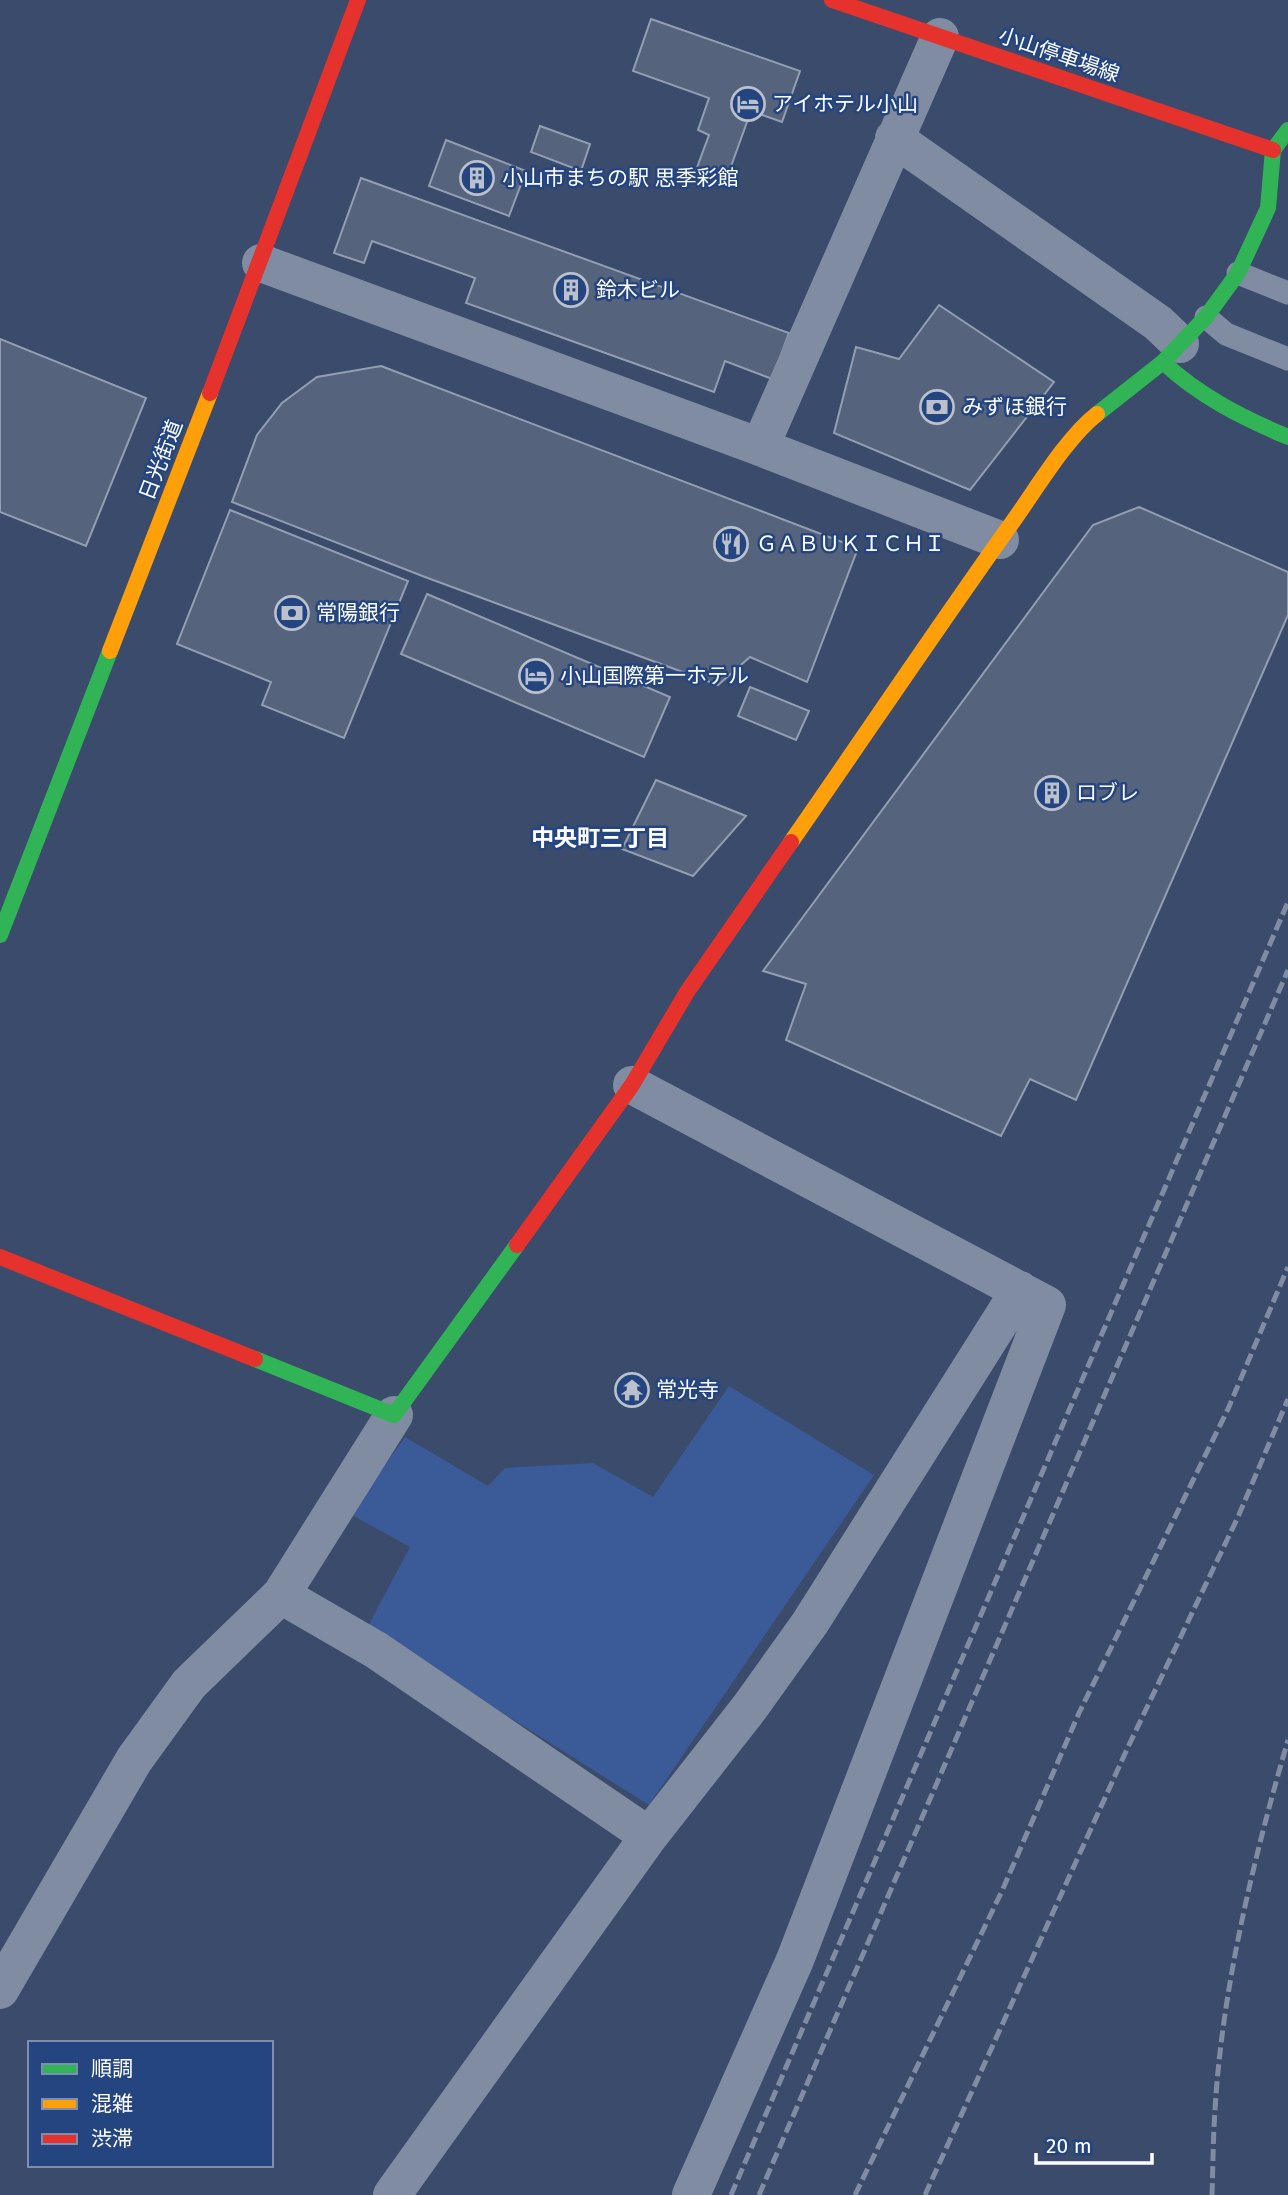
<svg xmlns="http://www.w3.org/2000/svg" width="1288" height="2195" font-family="'Fira Sans','Noto Sans JP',sans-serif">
<rect width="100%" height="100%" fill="#3a4b6c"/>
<!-- green -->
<path fill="#3a5b97" d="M 729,1386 L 874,1475 L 649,1805 L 367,1628 L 410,1547 L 350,1514 L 405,1437 L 488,1486 L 505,1468 L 593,1463 L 653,1497 Z"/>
<!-- building -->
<path fill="#56637d" stroke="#939eb1" stroke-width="2" d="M 651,19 L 800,71 L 782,122 L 751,111 L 725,183 L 695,173 L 709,135 L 698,130 L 709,98 L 633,71 Z
M 540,126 L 590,144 L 581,171 L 531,152 Z
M 446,140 L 526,171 L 509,216 L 429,186 Z
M 361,178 L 789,333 L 772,379 L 725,361 L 714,392 L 466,303 L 475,278 L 372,241 L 364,263 L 334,253 Z
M 939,305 L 1054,382 L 970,490 L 834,433 L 856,347 L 899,359 Z
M 0,339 L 146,398 L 86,546 L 0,512 Z
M 381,366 L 858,548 L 807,682 L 750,657 L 718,685 L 425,577 L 232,502 L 257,435 L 282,403 L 317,377 Z
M 1139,507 L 1288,572 L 1288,615 L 1076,1100 L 1030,1079 L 1001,1136 L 786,1040 L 806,984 L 763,971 L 1093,525 Z
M 230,510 L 408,581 L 344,738 L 262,705 L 271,682 L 177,644 Z
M 427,594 L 670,697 L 644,757 L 401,654 Z
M 750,687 L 809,711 L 796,740 L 738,716 Z
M 656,780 L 746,816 L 693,876 L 622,849 Z"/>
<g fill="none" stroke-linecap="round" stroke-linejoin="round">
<!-- lane -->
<path stroke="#808ca2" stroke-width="23" d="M 1238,273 L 1288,293
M 1206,317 L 1226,334 L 1288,359"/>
<!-- street -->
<path stroke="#808ca2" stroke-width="38" d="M 894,138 L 1158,323 L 1180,344
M 261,263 L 760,447 L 1000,540
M 760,447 L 940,37
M 632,1085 L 1047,1305 L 795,1960 L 691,2195
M 281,1595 L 376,1650 L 649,1836
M 0,1990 L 134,1760 L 189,1684 L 281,1595 L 394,1415
M 392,2195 L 649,1836 L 750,1707 L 810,1623 L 1020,1290"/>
<!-- fast -->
<path stroke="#30b455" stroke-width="16" d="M 1163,362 C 1199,396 1243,418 1288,437
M 1097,414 L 1163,362 L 1206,317 L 1238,273 L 1268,208 L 1273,150 L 1288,130
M 0,935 L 110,651
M 255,1359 L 394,1415 L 517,1245"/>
<!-- slow -->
<path stroke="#ff9f0a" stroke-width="16" d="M 110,651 L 210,393
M 791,842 C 864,737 935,631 1009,527 C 1034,493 1065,439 1097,414"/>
<!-- jam -->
<path stroke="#e5322d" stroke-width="16" d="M 832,0 L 1273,150
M 210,393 L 358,0
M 517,1245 L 632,1085 L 687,992 L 791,842
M 0,1257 L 255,1359"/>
<!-- rail -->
<path stroke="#818ca2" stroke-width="5" stroke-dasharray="12 5" stroke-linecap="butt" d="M 731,2195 L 1288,902
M 759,2195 L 1288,970
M 855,2195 L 1002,1891 L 1079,1713 L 1228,1409 L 1288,1267
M 925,2195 L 1128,1747 L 1238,1517 L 1288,1399
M 1212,2195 C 1213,2167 1213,2138 1215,2110 C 1222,1988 1254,1857 1288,1740"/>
</g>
<!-- icons -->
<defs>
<g id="hotel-ring" transform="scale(1.75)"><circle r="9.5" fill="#254581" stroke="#bac0cc" stroke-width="1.5"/><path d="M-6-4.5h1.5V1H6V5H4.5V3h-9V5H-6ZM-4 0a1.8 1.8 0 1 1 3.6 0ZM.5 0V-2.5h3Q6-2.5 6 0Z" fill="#bac0cc"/></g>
<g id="building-ring" transform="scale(1.75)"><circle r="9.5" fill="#254581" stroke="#bac0cc" stroke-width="1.5"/><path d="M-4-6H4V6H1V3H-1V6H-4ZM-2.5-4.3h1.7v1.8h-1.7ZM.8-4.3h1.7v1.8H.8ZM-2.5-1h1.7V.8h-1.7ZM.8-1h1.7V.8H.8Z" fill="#bac0cc"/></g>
<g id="bank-ring" transform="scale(1.75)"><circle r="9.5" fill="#254581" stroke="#bac0cc" stroke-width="1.5"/><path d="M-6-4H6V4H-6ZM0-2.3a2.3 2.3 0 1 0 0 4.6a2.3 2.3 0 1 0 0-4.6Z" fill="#bac0cc"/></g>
<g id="restaurant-ring" transform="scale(1.75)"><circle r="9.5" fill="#254581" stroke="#bac0cc" stroke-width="1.5"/><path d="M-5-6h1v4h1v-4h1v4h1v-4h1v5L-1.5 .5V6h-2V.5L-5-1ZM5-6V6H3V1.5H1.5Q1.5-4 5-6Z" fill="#bac0cc"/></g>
<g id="temple-ring" transform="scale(1.75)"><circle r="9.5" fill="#254581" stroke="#bac0cc" stroke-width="1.5"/><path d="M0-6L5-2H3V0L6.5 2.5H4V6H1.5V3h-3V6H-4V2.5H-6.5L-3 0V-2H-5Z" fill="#bac0cc"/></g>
</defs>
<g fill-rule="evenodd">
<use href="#hotel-ring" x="748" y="104"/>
<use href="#building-ring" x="477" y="178"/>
<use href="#building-ring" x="571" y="290"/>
<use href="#bank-ring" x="937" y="407"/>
<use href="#restaurant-ring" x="731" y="544"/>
<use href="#bank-ring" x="292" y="613"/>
<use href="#hotel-ring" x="536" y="676"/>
<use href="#building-ring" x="1052" y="793"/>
<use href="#temple-ring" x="632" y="1390"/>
</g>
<g text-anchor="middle" stroke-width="5" stroke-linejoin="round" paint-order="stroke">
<!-- street labels -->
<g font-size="21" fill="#fff" stroke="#254581">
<text transform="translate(1059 55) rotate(19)" y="7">小山停車場線</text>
<text transform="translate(161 460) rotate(-69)" y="7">日光街道</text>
</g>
<!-- poi labels -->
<g font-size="21" fill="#fff" stroke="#254581" text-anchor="start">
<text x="772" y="111">アイホテル小山</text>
<text x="502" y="185">小山市まちの駅 思季彩館</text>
<text x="596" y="297">鈴木ビル</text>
<text x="962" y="414">みずほ銀行</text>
<text x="756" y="551">ＧＡＢＵＫＩＣＨＩ</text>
<text x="316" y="620">常陽銀行</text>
<text x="560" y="683">小山国際第一ホテル</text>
<text x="1076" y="800">ロブレ</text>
<text x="656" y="1397">常光寺</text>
</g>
<!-- neighbourhood labels -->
<g font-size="23" font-weight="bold" fill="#fff" stroke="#254581">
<text x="600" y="846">中央町三丁目</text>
</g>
</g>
<!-- legend -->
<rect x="28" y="2041" width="245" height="126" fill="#254581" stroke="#7c8fb3" stroke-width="2"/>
<rect x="42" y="2064" width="35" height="10" fill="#30b455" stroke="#7c8fb3" stroke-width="2"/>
<text x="91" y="2076" font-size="21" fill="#ffffff">順調</text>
<rect x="42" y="2099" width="35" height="10" fill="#ff9f0a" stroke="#7c8fb3" stroke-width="2"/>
<text x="91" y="2111" font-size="21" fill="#ffffff">混雑</text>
<rect x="42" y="2134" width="35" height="10" fill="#e5322d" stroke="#7c8fb3" stroke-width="2"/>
<text x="91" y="2146" font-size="21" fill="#ffffff">渋滞</text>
<!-- scale -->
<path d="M1036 2153v10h116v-10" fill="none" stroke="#ffffff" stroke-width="3.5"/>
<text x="1046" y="2153" font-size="21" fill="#ffffff" stroke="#254581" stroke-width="5" paint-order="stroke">20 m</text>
</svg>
